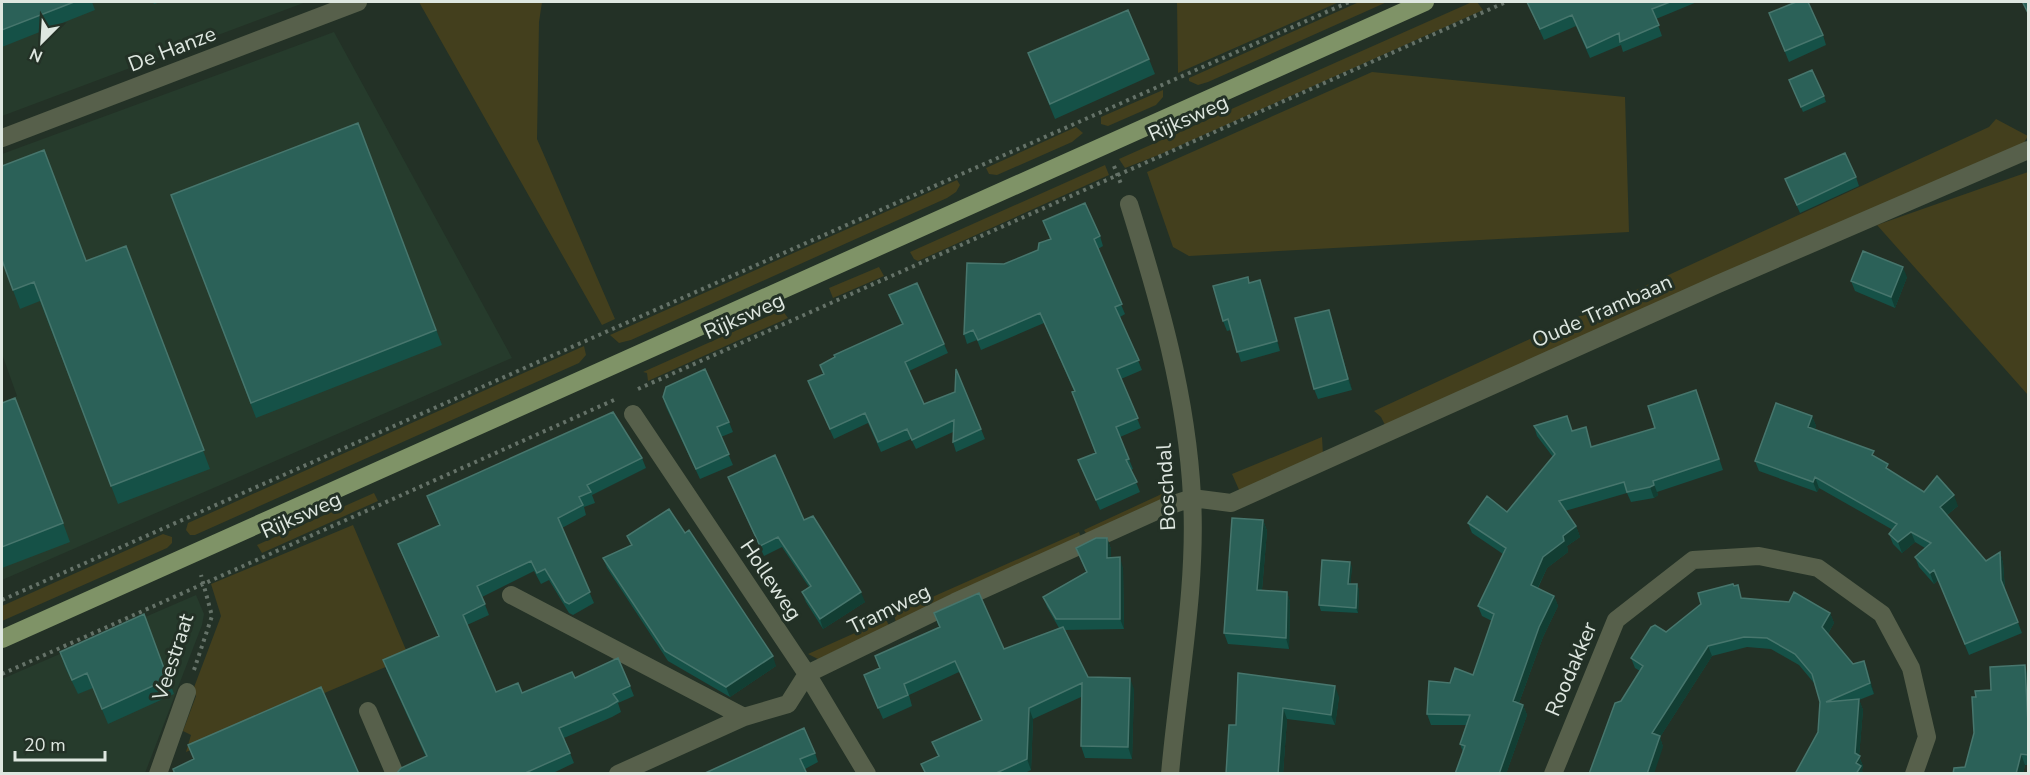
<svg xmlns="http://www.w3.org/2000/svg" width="2030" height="775" font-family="'Nunito Sans',sans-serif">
<rect width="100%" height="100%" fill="#233126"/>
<!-- built -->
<path fill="#263b2c" d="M 2,2 L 306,2 L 2,116 Z
M 334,32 L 512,358 L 2,580 L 2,402 L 17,396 L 2,354 L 2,154 Z
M 196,595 L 204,614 L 202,625 L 145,773 L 2,773 L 2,679 Z"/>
<!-- green -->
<path fill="#433f1d" d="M 419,2 L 542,2 L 539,22 L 537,139 L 615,319 L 602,325 Z
M 1177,2 L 1339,2 L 1178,73 Z
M 1359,2 L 1387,2 L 1208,82 L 1198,85 L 1189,81 L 1189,78 Z
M 1472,2 L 1477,2 L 1483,10 L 1161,154 L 1125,168 L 1119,159 Z
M 1372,72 L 1625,97 L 1629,232 L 1189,256 L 1173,247 L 1147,172 Z
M 1163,90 L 1163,97 L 1156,105 L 1108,126 L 1101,124 L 1101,117 Z
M 1996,119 L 2028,136 L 2020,149 L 1386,427 L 1381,417 L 1374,411 L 1989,127 Z
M 1076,127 L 1083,133 L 1072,142 L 997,175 L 989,174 L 986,168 Z
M 1105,165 L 1109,175 L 918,261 L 914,259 L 910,252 Z
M 2028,172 L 2028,395 L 1877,225 Z
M 957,180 L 960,185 L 956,192 L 947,198 L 631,340 L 619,343 L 610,335 Z
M 879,267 L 884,276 L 833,298 L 829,288 Z
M 782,310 L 788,318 L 648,381 L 647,373 L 643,372 Z
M 584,346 L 586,355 L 579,363 L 195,535 L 190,535 L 186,530 L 188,523 Z
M 1322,437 L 1323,455 L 1240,492 L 1232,474 Z
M 1166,492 L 1170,494 L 1168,498 L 1087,535 L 1084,530 Z
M 374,493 L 378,501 L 262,553 L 257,545 Z
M 353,525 L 409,657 L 186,752 L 191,735 L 183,731 L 196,696 L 193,690 L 221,616 L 211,584 Z
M 1079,532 L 1081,538 L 896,623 L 894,614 Z
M 163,534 L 172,537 L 172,543 L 167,548 L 2,621 L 2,606 Z
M 886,619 L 889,626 L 818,659 L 808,654 Z"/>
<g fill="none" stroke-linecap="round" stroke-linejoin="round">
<!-- path -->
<path stroke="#657268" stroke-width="4" stroke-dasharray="3 4.5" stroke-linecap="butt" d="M 1114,166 L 1121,184
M 638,389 L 1506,2
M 2,600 L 1349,2
M 194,670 L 212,616 L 201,575
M 2,674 L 614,400"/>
<!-- minor -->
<path stroke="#57604b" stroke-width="18" d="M 2,138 L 358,2
M 1129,204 C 1159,300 1187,396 1192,497 C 1197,589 1178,682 1170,774
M 633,414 L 807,674 L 867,774
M 511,595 L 744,717
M 368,711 L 395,774
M 158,774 L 187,692
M 618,774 L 744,717 L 788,704 L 807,674 L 955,602 L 1165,507 L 1192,498 L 1231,503 L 1718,284 L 2028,150
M 1553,774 L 1616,620 L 1693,560 L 1759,556 L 1818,568 L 1882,614 L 1911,668 L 1927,737 L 1914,774"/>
<!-- major -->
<path stroke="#7f9367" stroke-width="18" d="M 2,639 L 1425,2"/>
</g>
<!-- wall -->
<path fill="#155147" d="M 2,2 L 92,2 L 95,10 L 2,47 Z
M 153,2 L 161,2 L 154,4 Z
M 1527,2 L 1697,2 L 1656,19 L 1662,36 L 1623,52 L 1621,45 L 1590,58 L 1576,26 L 1544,40 Z
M 1769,13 L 1823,35 L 1826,45 L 1789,62 Z
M 1028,53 L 1149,59 L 1155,74 L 1055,119 Z
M 1791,85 L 1824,96 L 1826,102 L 1803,112 Z
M 358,123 L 442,345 L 256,418 L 171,195 Z
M 1856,177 L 1859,186 L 1800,213 L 1785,179 Z
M 1043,221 L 1100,236 L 1103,246 L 1098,249 L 1125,314 L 1120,317 L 1142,370 L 1121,379 L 1141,428 L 1120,437 L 1133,469 L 1131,470 L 1140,492 L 1100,510 L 1078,460 L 1095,453 L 1074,391 L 1044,323 L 981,350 L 977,340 L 967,344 L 964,334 L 1004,264 L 1038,250 L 1050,239 Z
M 126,246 L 210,469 L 118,504 L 40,301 L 20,309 L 2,261 L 86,261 Z
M 1907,277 L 1895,308 L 1855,291 L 1851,281 Z
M 1250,283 L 1264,290 L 1280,351 L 1241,362 L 1231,330 L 1227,331 L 1223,321 Z
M 889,295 L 944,344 L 948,353 L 909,371 L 924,404 L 981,429 L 985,439 L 956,452 L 953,442 L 953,432 L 916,449 L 911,439 L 881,452 L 868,423 L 834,439 L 808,381 L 823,374 L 820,365 L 902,325 Z
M 1329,310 L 1332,320 L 1352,390 L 1318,399 L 1314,389 Z
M 1696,390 L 1723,470 L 1657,492 L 1658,495 L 1654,498 L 1631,502 L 1627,493 L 1565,511 L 1576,526 L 1580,537 L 1567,546 L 1568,552 L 1547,568 L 1538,588 L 1554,596 L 1558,606 L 1543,637 L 1519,703 L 1523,705 L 1527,715 L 1506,774 L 1455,774 L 1463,752 L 1460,744 L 1466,725 L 1431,725 L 1427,714 L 1450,683 L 1473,675 L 1492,621 L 1482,616 L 1478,606 L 1503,554 L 1472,533 L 1468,523 L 1507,512 L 1553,457 L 1537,436 L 1534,426 L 1572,431 L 1589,438 L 1592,447 L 1655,428 Z
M 663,397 L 729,422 L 733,432 L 721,437 L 733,465 L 700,479 L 666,407 Z
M 2,403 L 63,523 L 70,542 L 2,568 Z
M 1812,416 L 1816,426 L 1815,429 L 1876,457 L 1891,472 L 1924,492 L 1958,506 L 1947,515 L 1986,561 L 2000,552 L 2003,563 L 2005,589 L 2022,633 L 1969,655 L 1938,580 L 1934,584 L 1919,567 L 1915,557 L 1925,548 L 1915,542 L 1902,553 L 1893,544 L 1889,534 L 1893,530 L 1819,488 L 1817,492 L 1759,471 L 1755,461 Z
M 642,458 L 646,468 L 592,495 L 595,503 L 584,507 L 586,515 L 562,528 L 594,603 L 573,615 L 569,613 L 549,580 L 541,584 L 534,571 L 482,597 L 489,615 L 467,625 L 496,692 L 522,693 L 575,678 L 630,686 L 634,696 L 618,703 L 621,712 L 612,717 L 564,738 L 574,763 L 551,774 L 396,774 L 426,757 L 387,671 L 383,660 L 439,636 L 402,554 L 398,544 L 439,525 L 427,496 Z
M 728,477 L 804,520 L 865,602 L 823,629 L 806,602 L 802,592 L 809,587 L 782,547 L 764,556 L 732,487 Z
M 1263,520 L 1267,531 L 1262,590 L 1287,592 L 1290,602 L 1289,649 L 1228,644 L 1224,633 Z
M 685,533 L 776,666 L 730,697 L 668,661 L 607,568 L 603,558 L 631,545 L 627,536 Z
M 1107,538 L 1111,549 L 1111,557 L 1123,568 L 1124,629 L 1065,630 L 1088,677 L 1134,689 L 1132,759 L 1085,758 L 1081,746 L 1081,697 L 1033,719 L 1031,770 L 1023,774 L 925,774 L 921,764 L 938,757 L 932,742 L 981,720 L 959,672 L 909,695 L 912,706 L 883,719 L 864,675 L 879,668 L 875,656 L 939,627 L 934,613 L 1004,649 L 1059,628 L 1047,607 L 1043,597 L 1086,572 L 1076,548 Z
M 1352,567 L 1350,584 L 1357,584 L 1359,590 L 1358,613 L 1321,611 L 1319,605 Z
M 1734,586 L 1742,598 L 1830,613 L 1834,623 L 1828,634 L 1853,664 L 1864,661 L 1874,694 L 1859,700 L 1863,710 L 1859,756 L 1863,766 L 1862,770 L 1863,774 L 1795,774 L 1818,732 L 1820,702 L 1814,683 L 1799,665 L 1771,649 L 1747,647 L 1712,656 L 1660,737 L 1663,747 L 1621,701 L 1640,671 L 1635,668 L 1631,658 L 1666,632 Z
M 144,614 L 174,694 L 108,724 L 93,688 L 78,694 L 65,667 L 60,652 Z
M 1238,673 L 1339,697 L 1335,725 L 1287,719 L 1283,774 L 1226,773 L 1236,725 Z
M 2028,676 L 2028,765 L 2025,765 L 2023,774 L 1953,774 L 1965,767 L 1974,733 L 1991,690 Z
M 815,753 L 818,762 L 805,769 L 703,774 Z"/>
<!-- shaded-wall -->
<path fill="#123e33" d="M 1903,267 L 1907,277 L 1895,308 L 1891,297 Z
M 1260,280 L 1264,290 L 1280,351 L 1277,341 Z
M 1329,310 L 1332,320 L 1352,390 L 1348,379 Z
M 1812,416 L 1816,426 L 1812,437 L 1808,427 Z
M 1815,477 L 1819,488 L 1817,492 L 1813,482 Z
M 1653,481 L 1658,495 L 1654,498 L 1650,487 Z
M 1954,495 L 1958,506 L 1944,517 L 1940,507 Z
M 1263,520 L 1267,531 L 1261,600 L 1257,590 Z
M 1576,526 L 1580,537 L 1567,546 L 1568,552 L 1547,568 L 1534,595 L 1531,585 L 1543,557 L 1563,536 Z
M 1911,532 L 1915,542 L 1902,553 L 1898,542 Z
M 1107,538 L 1111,549 L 1111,568 L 1107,558 Z
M 2000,552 L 2003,563 L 2005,591 L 2001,580 Z
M 1120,557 L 1123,568 L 1124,629 L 1120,619 Z
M 1350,562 L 1352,567 L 1350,589 L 1348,584 Z
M 1934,570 L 1938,580 L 1934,584 L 1930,573 Z
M 1357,584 L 1359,590 L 1358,613 L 1356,608 Z
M 861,592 L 865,602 L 823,629 L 820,619 Z
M 1287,592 L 1290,602 L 1289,649 L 1286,638 Z
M 1554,596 L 1558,606 L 1543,637 L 1516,711 L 1513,701 L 1539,627 Z
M 1830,613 L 1834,623 L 1826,637 L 1822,627 Z
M 1708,646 L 1712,656 L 1660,737 L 1663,747 L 1654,774 L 1647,774 L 1652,733 Z
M 773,656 L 776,666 L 730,697 L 726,687 Z
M 1864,661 L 1868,671 L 1874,694 L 1870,683 Z
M 2025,665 L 2028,676 L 2028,724 Z
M 1130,678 L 1134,689 L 1132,759 L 1128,747 Z
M 1335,686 L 1339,697 L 1335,725 L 1331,715 Z
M 1859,699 L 1863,710 L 1859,757 L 1863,766 L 1862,770 L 1863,774 L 1856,774 L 1856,763 L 1855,753 Z
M 1523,705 L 1527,715 L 1506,774 L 1499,774 Z
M 1029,708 L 1033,719 L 1031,770 L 1027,759 Z
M 1283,708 L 1287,719 L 1283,774 L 1278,774 Z
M 2021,754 L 2025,765 L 2023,774 L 2016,774 Z"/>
<!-- building -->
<path fill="#2b6158" stroke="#47766d" stroke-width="1.5" d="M 2,2 L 74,2 L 2,30 Z
M 1527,2 L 1670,2 L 1652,9 L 1659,25 L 1620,42 L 1619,33 L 1587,48 L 1572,15 L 1540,29 Z
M 1796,2 L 1808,2 L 1823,35 L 1785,51 L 1769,13 Z
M 2025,2 L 2028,2 L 2028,13 L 2023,3 Z
M 1128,10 L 1149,59 L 1050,104 L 1028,53 Z
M 1812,70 L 1824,96 L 1801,107 L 1789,80 Z
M 358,123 L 436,330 L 251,403 L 171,195 Z
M 44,150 L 86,261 L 126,246 L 204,450 L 111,486 L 34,282 L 13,290 L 2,260 L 2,166 Z
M 1845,153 L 1856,177 L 1797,205 L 1785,179 Z
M 1085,203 L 1100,236 L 1094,239 L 1122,304 L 1115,307 L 1139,360 L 1117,369 L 1138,418 L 1116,427 L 1129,459 L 1126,460 L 1137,482 L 1096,500 L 1078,460 L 1096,453 L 1072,392 L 1075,391 L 1040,313 L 978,340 L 973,330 L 964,334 L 967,263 L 1004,264 L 1038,250 L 1039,243 L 1051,239 L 1043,221 Z
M 1863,251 L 1903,267 L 1891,297 L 1851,281 Z
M 1248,277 L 1249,283 L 1260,280 L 1277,341 L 1237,352 L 1228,319 L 1223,321 L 1213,286 Z
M 917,283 L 944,344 L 905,362 L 924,404 L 955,392 L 956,369 L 981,429 L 953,442 L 954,420 L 912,440 L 907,429 L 878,442 L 865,413 L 830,429 L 808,381 L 824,374 L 820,365 L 835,357 L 834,355 L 903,324 L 889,295 Z
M 1329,310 L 1348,379 L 1314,389 L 1295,318 Z
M 705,369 L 729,422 L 717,427 L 729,454 L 696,469 L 663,397 L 666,387 Z
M 1696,390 L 1719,459 L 1653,481 L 1654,485 L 1650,487 L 1627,492 L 1624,482 L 1559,501 L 1576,526 L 1563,536 L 1564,541 L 1543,557 L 1531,585 L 1554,596 L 1539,627 L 1513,701 L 1523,705 L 1499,774 L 1455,774 L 1465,746 L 1460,744 L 1470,715 L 1427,714 L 1429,681 L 1450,683 L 1455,668 L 1473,675 L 1494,614 L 1478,606 L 1506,548 L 1468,523 L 1487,496 L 1507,512 L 1555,454 L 1534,426 L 1567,416 L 1572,431 L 1586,427 L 1591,447 L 1655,428 L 1648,406 Z
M 15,398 L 63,523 L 2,547 L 2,403 Z
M 1776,403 L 1812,416 L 1808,427 L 1874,451 L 1872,455 L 1888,464 L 1886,468 L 1924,492 L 1937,476 L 1954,495 L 1940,507 L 1986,561 L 2000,552 L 2001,580 L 2018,622 L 1965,644 L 1934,570 L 1930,573 L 1915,557 L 1931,543 L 1911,532 L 1898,542 L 1889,534 L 1897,524 L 1815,477 L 1813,482 L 1755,461 Z
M 613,412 L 642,458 L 587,485 L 591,492 L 579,497 L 583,505 L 558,518 L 590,592 L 569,604 L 565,602 L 545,569 L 537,573 L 531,561 L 477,586 L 485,604 L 463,615 L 496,692 L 518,683 L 522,693 L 572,672 L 575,678 L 618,658 L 630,686 L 613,694 L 618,701 L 608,707 L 559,728 L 570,753 L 523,774 L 396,774 L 401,768 L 427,756 L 383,660 L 439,636 L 398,544 L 440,525 L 427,496 Z
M 775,455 L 804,520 L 813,516 L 861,592 L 820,619 L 802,592 L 811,586 L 778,537 L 760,546 L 728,477 Z
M 669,509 L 685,533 L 689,530 L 773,656 L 726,687 L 665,651 L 603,558 L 632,545 L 627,536 Z
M 1232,518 L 1263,520 L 1257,590 L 1287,592 L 1286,638 L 1224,633 Z
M 1096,538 L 1107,538 L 1107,558 L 1120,557 L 1120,619 L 1056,619 L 1043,597 L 1087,572 L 1076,548 Z
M 1322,560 L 1350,562 L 1348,584 L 1357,584 L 1356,608 L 1319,605 Z
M 1733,584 L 1734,586 L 1738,585 L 1741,598 L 1789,602 L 1794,592 L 1830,613 L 1822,627 L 1853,664 L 1864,661 L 1870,683 L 1826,702 L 1859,699 L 1855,753 L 1860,756 L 1856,763 L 1861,766 L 1856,774 L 1795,774 L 1818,732 L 1820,702 L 1812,674 L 1795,654 L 1767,638 L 1744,637 L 1708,646 L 1652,733 L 1660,736 L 1647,774 L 1589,774 L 1615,703 L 1621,701 L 1643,666 L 1631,658 L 1651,627 L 1655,625 L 1666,632 L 1701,604 L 1698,593 Z
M 979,593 L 1004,649 L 1063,627 L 1088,677 L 1130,678 L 1128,747 L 1081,746 L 1082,683 L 1029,708 L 1027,759 L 994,774 L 926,774 L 921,764 L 939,756 L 932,742 L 982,720 L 955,661 L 904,684 L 908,695 L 878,708 L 864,675 L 880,668 L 875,656 L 940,627 L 934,613 Z
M 144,614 L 168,679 L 102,709 L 87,673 L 72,680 L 60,652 Z
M 2025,665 L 2028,724 L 2028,755 L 2021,754 L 2016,774 L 1953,774 L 1954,768 L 1965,767 L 1974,733 L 1972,697 L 1976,697 L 1975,691 L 1991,690 L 1990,667 Z
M 1238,673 L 1335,686 L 1331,715 L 1283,708 L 1278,774 L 1226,774 L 1229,725 L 1236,725 Z
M 321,687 L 359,774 L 175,774 L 173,769 L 194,759 L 188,745 Z
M 804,728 L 815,753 L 800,759 L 807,774 L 703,774 Z"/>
<g text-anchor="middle" stroke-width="6" stroke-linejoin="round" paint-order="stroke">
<!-- street labels -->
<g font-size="21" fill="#dee7e0" stroke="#233126">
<text transform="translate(172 49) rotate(-21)" y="7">De Hanze</text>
<text transform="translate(1188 118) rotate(-24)" y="7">Rijksweg</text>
<text transform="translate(1602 311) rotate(-24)" y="7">Oude Trambaan</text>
<text transform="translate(744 316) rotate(-24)" y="7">Rijksweg</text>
<text transform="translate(1166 487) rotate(-93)" y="7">Boschdal</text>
<text transform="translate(301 515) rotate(-24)" y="7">Rijksweg</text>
<text transform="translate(771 580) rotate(56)" y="7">Holleweg</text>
<text transform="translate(889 609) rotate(-26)" y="7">Tramweg</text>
<text transform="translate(173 657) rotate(-72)" y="7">Veestraat</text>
<text transform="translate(1571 669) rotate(-67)" y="7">Roodakker</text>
</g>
</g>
<!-- border -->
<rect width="2030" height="775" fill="none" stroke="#dee7e0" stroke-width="6"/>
<!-- north arrow -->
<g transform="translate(42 42) rotate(204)" stroke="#233126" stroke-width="4.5" paint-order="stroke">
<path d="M0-4.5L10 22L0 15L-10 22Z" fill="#dee7e0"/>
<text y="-9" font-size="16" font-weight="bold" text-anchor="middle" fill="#dee7e0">N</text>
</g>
<!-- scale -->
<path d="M15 751v9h90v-9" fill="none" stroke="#dee7e0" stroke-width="3"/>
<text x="24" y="751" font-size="18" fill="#dee7e0" stroke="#233126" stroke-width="4.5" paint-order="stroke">20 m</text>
</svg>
